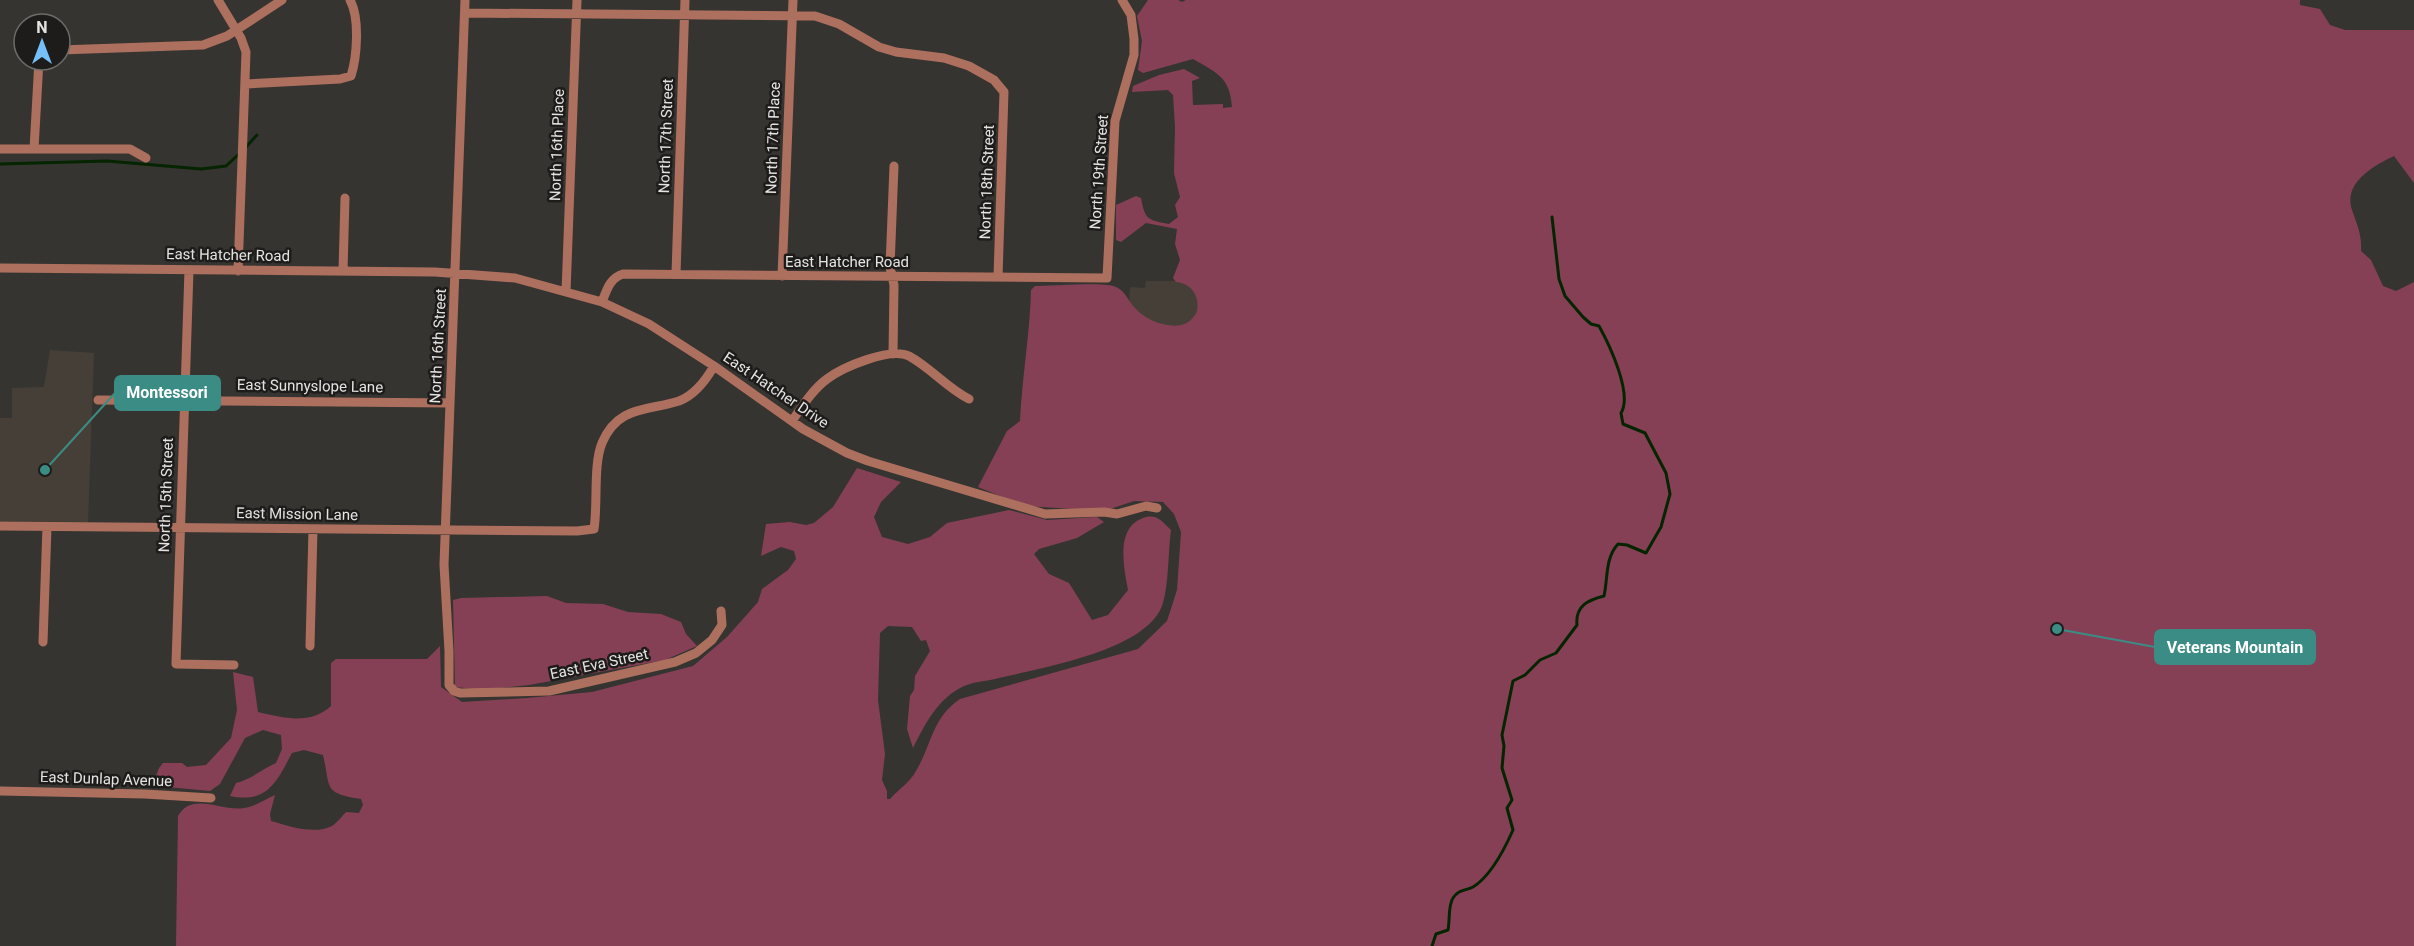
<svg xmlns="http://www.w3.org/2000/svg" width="2414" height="946" font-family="Roboto,sans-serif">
<rect width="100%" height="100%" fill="#363431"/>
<!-- built -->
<path fill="#463f38" d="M 1146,281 L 1208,281 L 1206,330 L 1127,329 L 1130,287 L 1145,288 Z
M 50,350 L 94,353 L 88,522 L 0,521 L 0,418 L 12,418 L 12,388 L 44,387 Z"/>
<!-- green -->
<path fill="#854055" d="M 1148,0 L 1178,0 L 1182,2 L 1186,0 L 2300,0 L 2300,5 L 2320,9 L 2330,25 L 2345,30 L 2414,30 L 2414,183 L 2394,156 C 2373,166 2343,183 2352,210 C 2357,225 2362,234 2361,251 L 2371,260 L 2383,286 L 2396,291 L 2414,282 L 2414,946 L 176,946 L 178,816 C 192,791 222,812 244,808 C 254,807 266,799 275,795 L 270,814 L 271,821 C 288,826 314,835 332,826 C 337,823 342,816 346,812 L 359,813 L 363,805 L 361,799 C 322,793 331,788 323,755 L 304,750 L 292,753 C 277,781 268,804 230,796 L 236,783 C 251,779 261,770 276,763 L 282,749 L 281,735 L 263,730 L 245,738 L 220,784 L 210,791 L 157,786 L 154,781 L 159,768 L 163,763 L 182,763 L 187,767 L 206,765 L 231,738 L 237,710 L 233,672 L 253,677 L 258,712 C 283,718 311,725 331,706 L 331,663 L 336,659 L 427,659 L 440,646 L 441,687 L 462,702 L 527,698 L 592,692 L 693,666 L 727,637 L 758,602 L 762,589 L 788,570 L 796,559 L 794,551 L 781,547 L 761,556 L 766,524 L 790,522 L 806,525 L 814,523 L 833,507 L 857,468 L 901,482 L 881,502 L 874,517 L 882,537 L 908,544 L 930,537 L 947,523 L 1009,510 L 1047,520 L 1097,517 L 1104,522 L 1077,538 L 1039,549 L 1034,554 L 1049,574 L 1069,583 L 1092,620 L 1108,615 L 1128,590 C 1124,568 1115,528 1143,518 C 1156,513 1162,521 1171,530 C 1168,552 1169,582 1163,603 C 1149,651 1039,668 995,679 C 986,681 973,682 964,686 C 938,698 925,724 913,748 L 907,729 L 910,696 L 914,690 L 915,676 L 930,651 L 926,640 L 921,641 L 912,627 L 888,626 L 880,633 L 878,700 L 885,754 L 882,780 L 887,791 L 887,799 L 890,799 C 898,790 911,781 916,771 C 932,744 932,718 960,699 L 1138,649 L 1167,621 L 1177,590 L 1181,532 L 1174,514 L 1163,502 L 1134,501 L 1110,509 L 1074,509 L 1025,506 L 978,487 L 1007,431 L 1020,421 C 1022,377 1030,334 1031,290 L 1035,286 C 1052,286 1100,282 1113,286 C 1126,290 1127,300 1135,308 C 1145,320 1166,328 1181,325 C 1188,324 1195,317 1197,311 C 1200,296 1191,283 1176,282 L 1173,278 L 1180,260 L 1175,244 L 1177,229 L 1146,223 L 1121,242 L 1116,240 L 1116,205 L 1136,196 L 1141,198 C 1145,220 1148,220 1169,224 L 1178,217 L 1175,205 L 1180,197 L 1174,173 L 1175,127 L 1173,95 L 1168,90 L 1132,92 L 1133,86 L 1159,75 L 1184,69 L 1200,78 L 1192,81 L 1193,105 L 1223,104 L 1223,108 L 1232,107 C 1230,77 1217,73 1193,59 L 1143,73 L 1138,70 L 1142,41 L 1137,16 Z
M 547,596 L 566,603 L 603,604 L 628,612 L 661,614 L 681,622 L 686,634 L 697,646 L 665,660 L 529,685 L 483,690 L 455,687 L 453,600 L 461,598 Z"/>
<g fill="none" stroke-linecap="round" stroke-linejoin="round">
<!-- stream -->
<path stroke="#052400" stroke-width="3" d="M 246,147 L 257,135
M 0,164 L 107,161 L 201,169 L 226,166 L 239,154
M 1432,946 L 1436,934 L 1448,930 C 1450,920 1448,905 1453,898 C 1459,889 1465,891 1473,887 C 1491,876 1505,848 1513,830 L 1507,808 L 1512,800 L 1502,768 L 1504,746 L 1502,735 L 1513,681 L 1525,675 L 1540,660 L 1556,653 L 1577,625 C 1575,606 1588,600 1604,596 C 1608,578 1605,558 1618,544 L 1627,545 L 1646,553 L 1661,527 L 1670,494 L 1666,473 L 1645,433 L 1623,424 L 1621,413 C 1633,394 1609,344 1599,326 L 1591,324 L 1583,317 L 1565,296 L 1559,279 L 1552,217"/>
<!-- minor -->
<path stroke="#ae705e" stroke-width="9" d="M 218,0 L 241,38 L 246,52 L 238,271
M 465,0 L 444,565 L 449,651 L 449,685 L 454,691 L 460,693 L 549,691 L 675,662 L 696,653 L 712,640 L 722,625 L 721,611
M 465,13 L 815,16 L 839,24 L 879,47 L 896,52 L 944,58 L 969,66 L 994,80 L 1004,92 L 998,277
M 60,50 L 203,45 L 227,36 L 282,0
M 246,84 L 340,79 L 351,76 C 357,57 360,18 350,0
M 0,149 L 130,149 L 146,158
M 34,149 L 39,60
M 0,268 L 435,272 L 515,278 L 602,302 L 649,324 L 714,366 L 803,429 L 847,453 L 868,461 L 1045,514 L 1104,512 L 1117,514 L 1146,506 L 1157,508
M 189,270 L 176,664 L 234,665
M 343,271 L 345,198
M 676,274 L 685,0
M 782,276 L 793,0
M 566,292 L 577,0
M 602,302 C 607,289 610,278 623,274 L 1107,278 L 1115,121 L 1134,55 L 1134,39 L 1131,15 L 1122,0
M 893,354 L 894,285 L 890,267 L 894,166
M 98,400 L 450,403
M 792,421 C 802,407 812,390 827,379 C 843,367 890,347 909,356 C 931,368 947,388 969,399
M 0,526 L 577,531 L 594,529 C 598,504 593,465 602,443 C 618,405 648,411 679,401 C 695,395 706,380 714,366
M 43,642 L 47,527
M 310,646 L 313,529
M 0,791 L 145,794 L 211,798"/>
</g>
<g text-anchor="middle" stroke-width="5" stroke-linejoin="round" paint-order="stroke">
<!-- street labels -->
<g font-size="15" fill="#e5e3e2" stroke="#1d1c1a">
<text transform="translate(666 136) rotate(-88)" y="5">North 17th Street</text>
<text transform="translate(773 138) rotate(-88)" y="5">North 17th Place</text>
<text transform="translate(557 145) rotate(-88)" y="5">North 16th Place</text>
<text transform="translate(1099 172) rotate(-86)" y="5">North 19th Street</text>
<text transform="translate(987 182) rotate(-88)" y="5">North 18th Street</text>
<text transform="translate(228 255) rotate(1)" y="5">East Hatcher Road</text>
<text x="847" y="267">East Hatcher Road</text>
<text transform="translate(438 346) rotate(-87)" y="5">North 16th Street</text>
<text transform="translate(310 386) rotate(1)" y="5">East Sunnyslope Lane</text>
<text transform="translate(776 390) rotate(34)" y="5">East Hatcher Drive</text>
<text transform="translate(166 495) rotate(-88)" y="5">North 15th Street</text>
<text transform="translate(297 514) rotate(1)" y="5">East Mission Lane</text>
<text transform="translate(599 664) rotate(-12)" y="5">East Eva Street</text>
<text transform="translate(106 779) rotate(2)" y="5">East Dunlap Avenue</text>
</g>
</g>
<!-- callouts -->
<path fill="none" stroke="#3a8c85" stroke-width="2" d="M45 470L115 393M2057 629L2155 647"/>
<g fill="#3a8c85" stroke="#1d1c1a" stroke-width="2">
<circle cx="45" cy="470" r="6"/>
<circle cx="2057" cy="629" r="6"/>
</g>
<g fill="#3a8c85" stroke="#3a8c85" stroke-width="2">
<rect x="115" y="376" width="105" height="34" rx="6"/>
<rect x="2155" y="630" width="160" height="34" rx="6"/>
</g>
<g font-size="16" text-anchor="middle" font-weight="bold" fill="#fff">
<text x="167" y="398">Montessori</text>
<text x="2235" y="653">Veterans Mountain</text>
</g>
<!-- north arrow -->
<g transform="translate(42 42)"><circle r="28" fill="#1d1c1a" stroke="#6d6c6a" stroke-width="1.5"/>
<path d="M0-4.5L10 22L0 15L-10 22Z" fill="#75c0f6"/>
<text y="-9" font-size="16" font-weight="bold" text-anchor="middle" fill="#e5e3e2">N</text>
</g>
</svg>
